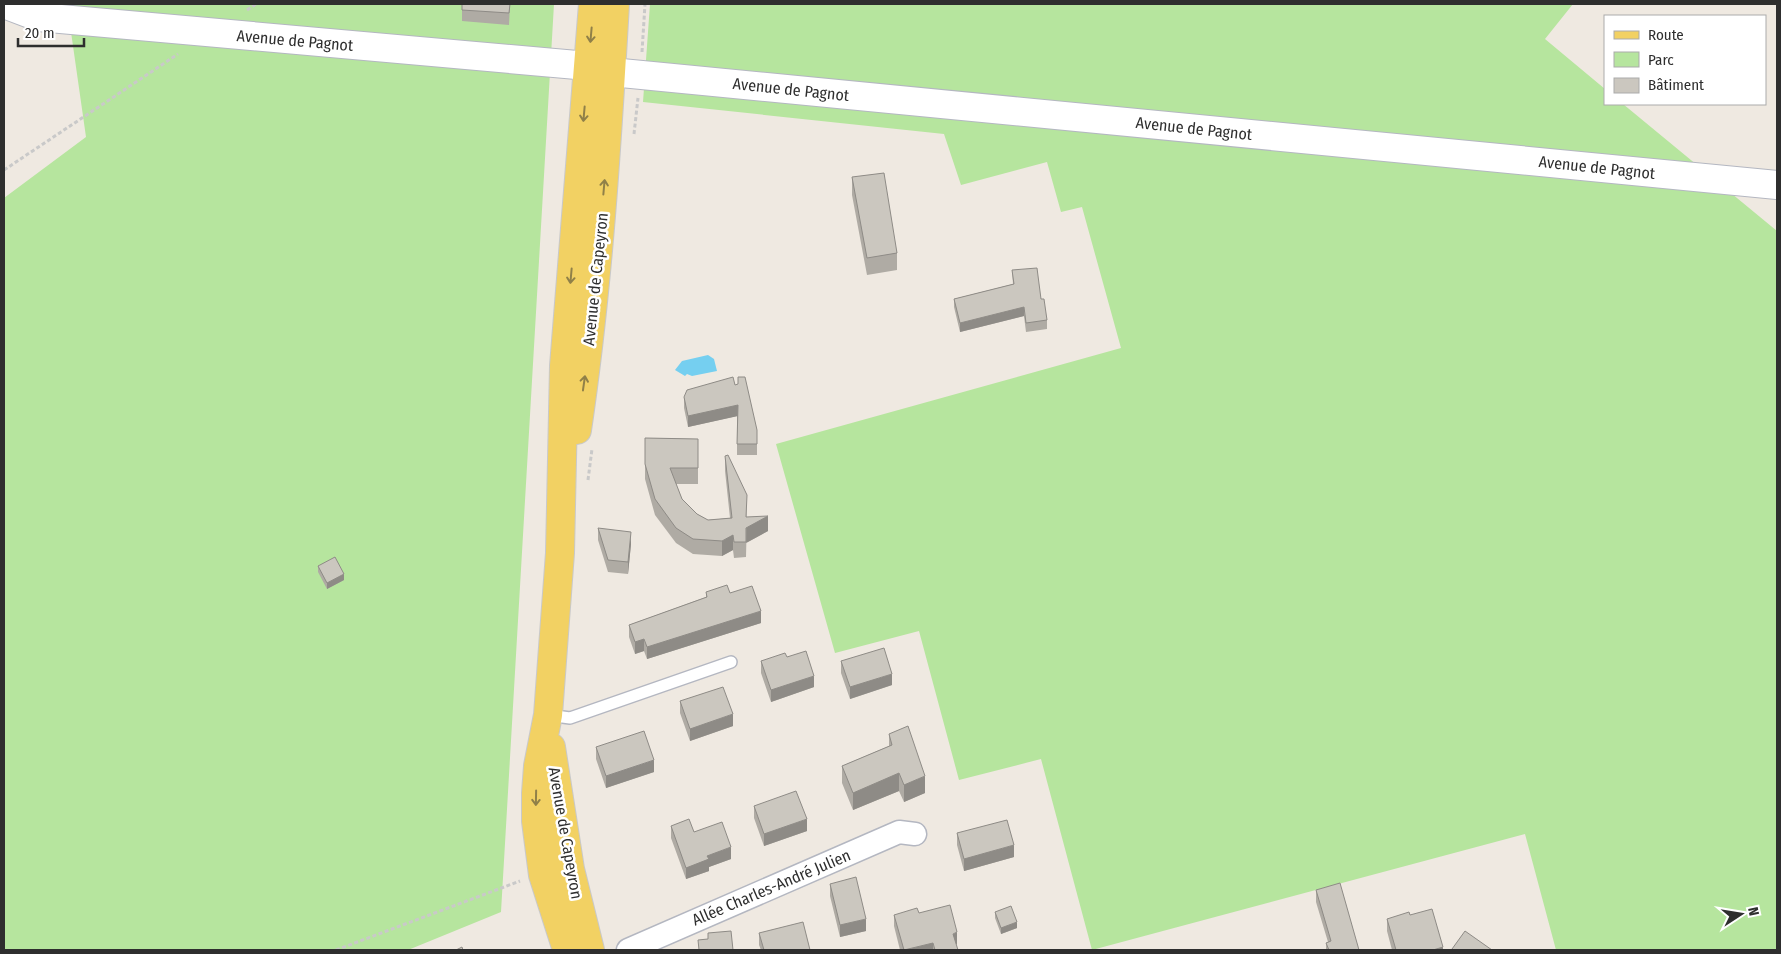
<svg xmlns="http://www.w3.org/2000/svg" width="1781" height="954" font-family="'Fira Sans Condensed',sans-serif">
<rect width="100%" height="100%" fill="#efe9e1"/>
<!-- green -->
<path fill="#b6e59e" d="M 67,4 L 554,4 L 501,912 L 408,950 L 4,950 L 4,198 L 86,137 Z
M 650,4 L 1573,4 L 1545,39 L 1605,89 L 1605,104 L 1623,104 L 1777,231 L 1777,950 L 1556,950 L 1525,834 L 1092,950 L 1041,759 L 959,780 L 919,631 L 835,653 L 776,444 L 1121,348 L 1082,207 L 1061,212 L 1047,162 L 961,185 L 944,134 L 643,102 Z"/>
<!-- water -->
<path fill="#75cff0" d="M 708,355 L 714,359 L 717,371 L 692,376 L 687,374 L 685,376 L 675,370 L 682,361 Z"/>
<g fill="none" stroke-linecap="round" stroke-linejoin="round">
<!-- service casing -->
<g stroke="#b4b7c1" stroke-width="14">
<path id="service" d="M 548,715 L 570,718 L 731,662"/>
</g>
<!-- minor casing -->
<g stroke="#b4b7c1" stroke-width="25">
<path id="minor" d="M 628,950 L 899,832 L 915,834"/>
</g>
<!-- tertiary casing -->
<g stroke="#b4b7c1" stroke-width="30">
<path id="tertiary" d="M 4,4 L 38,17 L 588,66
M 611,72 L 1777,185"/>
</g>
<!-- primary casing -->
<g stroke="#c9c9c9" stroke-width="30">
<path id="primary" d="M 577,430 C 598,289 607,146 615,4
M 551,747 L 570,869 L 590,950
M 567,950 L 543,875 L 536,821 L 536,793 L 538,766 L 548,715 L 560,553 L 564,366 L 593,4"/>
</g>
<!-- path -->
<path stroke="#c9c9c9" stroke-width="3" stroke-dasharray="4 2.5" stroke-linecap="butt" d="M 247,10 L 256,4
M 642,52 L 645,4
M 634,134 L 638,98
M 4,170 L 178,54
M 588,480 L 592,449
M 336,950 L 520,881"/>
<!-- service -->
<use href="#service" stroke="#fff" stroke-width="11"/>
<!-- minor -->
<use href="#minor" stroke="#fff" stroke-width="22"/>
<!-- tertiary -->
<use href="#tertiary" stroke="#fff" stroke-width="28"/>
<!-- primary -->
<use href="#primary" stroke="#f2d163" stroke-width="28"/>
</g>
<!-- wall -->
<path fill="#afaba4" d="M 462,4 L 510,4 L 509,25 L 462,21 Z
M 852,177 L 897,253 L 897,270 L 867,275 L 852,195 Z
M 1012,270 L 1041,299 L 1047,320 L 1047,329 L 1026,332 L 1024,316 L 960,332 L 954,307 L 954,299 L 1013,284 Z
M 735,385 L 757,430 L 757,455 L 737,455 L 737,416 L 688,427 L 684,408 L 684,397 Z
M 645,438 L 698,439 L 698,484 L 676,484 L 682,499 L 697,514 L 708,520 L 730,518 L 725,471 L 725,456 L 746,517 L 768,531 L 746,543 L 746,557 L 734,558 L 733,550 L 722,556 L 693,554 L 676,543 L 655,515 L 645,479 Z
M 598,528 L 631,544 L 628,574 L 608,572 L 598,540 Z
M 318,566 L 344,580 L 327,589 L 318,572 Z
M 706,592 L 730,593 L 761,623 L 647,659 L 644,651 L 635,654 L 629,637 L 629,625 L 706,597 Z
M 787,657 L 814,687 L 771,702 L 761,673 L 761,661 Z
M 841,661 L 892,685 L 850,699 L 841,673 Z
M 680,701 L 733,726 L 690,741 L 680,713 Z
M 889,734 L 925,793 L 904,802 L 899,791 L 853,810 L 842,783 L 842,766 L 889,746 Z
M 596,747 L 654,772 L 606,788 L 596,759 Z
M 754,806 L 807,831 L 764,846 L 754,818 Z
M 671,826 L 694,832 L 731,859 L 709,867 L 709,871 L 686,879 L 671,838 Z
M 957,833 L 1014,857 L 964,871 L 957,845 Z
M 830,884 L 866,931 L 840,937 L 830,896 Z
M 1316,890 L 1359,950 L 1326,950 L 1326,943 L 1328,942 L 1316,902 Z
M 995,912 L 1017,928 L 1001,934 L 995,918 Z
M 919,913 L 957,944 L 956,945 L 958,950 L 900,950 L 894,926 L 894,915 Z
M 1410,915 L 1443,950 L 1392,950 L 1387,931 L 1387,919 Z
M 759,933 L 810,950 L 761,950 L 759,945 Z"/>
<!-- shaded-wall -->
<path fill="#8e8b86" d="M 1024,307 L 1024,316 L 960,332 L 960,323 Z
M 738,405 L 738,416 L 688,427 L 688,416 Z
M 747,495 L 746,527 L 768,516 L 768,531 L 746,543 L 746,557 Z
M 631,532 L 631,544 L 628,574 L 628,562 Z
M 733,535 L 733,550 L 722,556 L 722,541 Z
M 344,574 L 344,580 L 327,589 L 327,583 Z
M 761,611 L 761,623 L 647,659 L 647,647 Z
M 644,639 L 644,651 L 635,654 L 635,642 Z
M 892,674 L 892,685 L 850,699 L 850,687 Z
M 814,676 L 814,687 L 771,702 L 771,690 Z
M 733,714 L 733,726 L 690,741 L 690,729 Z
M 654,760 L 654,772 L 606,788 L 606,776 Z
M 899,773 L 899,791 L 853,810 L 853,793 Z
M 925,776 L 925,793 L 904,802 L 904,785 Z
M 807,819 L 807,831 L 764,846 L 764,834 Z
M 1014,845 L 1014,857 L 964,871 L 964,859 Z
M 731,847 L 731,859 L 709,867 L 709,871 L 686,879 L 686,868 L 707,856 Z
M 866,919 L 866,931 L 840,937 L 840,925 Z
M 1017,922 L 1017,928 L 1001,934 L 1001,928 Z
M 957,932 L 957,944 L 953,945 L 953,934 Z
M 933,943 L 933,950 L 905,950 Z
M 1443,947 L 1443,950 L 1433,950 Z"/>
<!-- building -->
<path fill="#cbc7bf" stroke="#8e8b86" d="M 462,4 L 510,4 L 509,13 L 462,10 Z
M 884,173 L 897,253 L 867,258 L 852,177 Z
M 1037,268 L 1041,299 L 1044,299 L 1047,320 L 1026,323 L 1024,307 L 960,323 L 954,299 L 1014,284 L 1012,270 Z
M 733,377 L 735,385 L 738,384 L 738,377 L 745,377 L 757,430 L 757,444 L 737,444 L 738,405 L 688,416 L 684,397 L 687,390 Z
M 645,438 L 698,439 L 698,468 L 670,468 L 682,499 L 697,514 L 708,520 L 732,518 L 725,456 L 728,455 L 747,495 L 746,517 L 768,516 L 746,528 L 746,542 L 734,542 L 733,535 L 722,541 L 693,539 L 676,528 L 655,499 L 645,464 Z
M 598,528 L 631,532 L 628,562 L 608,560 Z
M 335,557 L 344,574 L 327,583 L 318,566 Z
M 727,585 L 730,593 L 752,586 L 761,611 L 647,647 L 644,639 L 635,642 L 629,625 L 707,597 L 706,592 Z
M 884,648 L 892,674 L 850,687 L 841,661 Z
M 806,651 L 814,676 L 771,690 L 761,661 L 785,653 L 787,657 Z
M 723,687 L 733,714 L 690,729 L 680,701 Z
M 908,726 L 925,776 L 904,785 L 899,773 L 853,793 L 842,766 L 892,745 L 889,734 Z
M 644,731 L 654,760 L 606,776 L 596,747 Z
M 796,791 L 807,819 L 764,834 L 754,806 Z
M 689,819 L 694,832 L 722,822 L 731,847 L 707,856 L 709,859 L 686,868 L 671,826 Z
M 1007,820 L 1014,845 L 964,859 L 957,833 Z
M 856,877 L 866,919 L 840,925 L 830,884 Z
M 1340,883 L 1359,950 L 1329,950 L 1326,943 L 1331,941 L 1316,890 Z
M 950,905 L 957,932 L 953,934 L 958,950 L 935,950 L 933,943 L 904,950 L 894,915 L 917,908 L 919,913 Z
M 1011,906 L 1017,922 L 1001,928 L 995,912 Z
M 1432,909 L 1443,947 L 1433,950 L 1396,950 L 1387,919 L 1409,912 L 1410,915 Z
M 803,922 L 810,950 L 764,950 L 759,933 Z
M 731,931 L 733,950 L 699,950 L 698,940 L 708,939 L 708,933 Z
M 1465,931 L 1492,950 L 1453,950 L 1452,949 Z
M 462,947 L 463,950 L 456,950 Z"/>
<!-- one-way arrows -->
<defs><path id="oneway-shaft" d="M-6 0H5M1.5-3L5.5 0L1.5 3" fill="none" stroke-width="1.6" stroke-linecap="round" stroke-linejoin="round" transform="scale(1.25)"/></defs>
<g stroke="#908048">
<use href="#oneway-shaft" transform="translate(591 35) rotate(95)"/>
<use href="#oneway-shaft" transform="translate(584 114) rotate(95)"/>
<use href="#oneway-shaft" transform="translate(604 187) rotate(-85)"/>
<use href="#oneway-shaft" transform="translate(571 276) rotate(95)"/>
<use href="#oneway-shaft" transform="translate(584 383) rotate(-82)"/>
<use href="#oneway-shaft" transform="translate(536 798) rotate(91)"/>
</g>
<g text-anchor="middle" stroke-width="5" stroke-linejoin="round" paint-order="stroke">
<!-- street labels -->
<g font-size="16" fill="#2e2e2e" stroke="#fff">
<text transform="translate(295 40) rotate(5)" y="6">Avenue de Pagnot</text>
<text transform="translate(791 89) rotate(6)" y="6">Avenue de Pagnot</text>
<text transform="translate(1194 128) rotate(6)" y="6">Avenue de Pagnot</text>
<text transform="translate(1597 167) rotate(6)" y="6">Avenue de Pagnot</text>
<text transform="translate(595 279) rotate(-84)" y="6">Avenue de Capeyron</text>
<text transform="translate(566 833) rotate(80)" y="6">Avenue de Capeyron</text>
<text transform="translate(771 887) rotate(-23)" y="6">Allée Charles-André Julien</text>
</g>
</g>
<!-- border -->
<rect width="1781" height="954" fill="none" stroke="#2e2e2e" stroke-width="10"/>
<!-- legend -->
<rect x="1604" y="15" width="162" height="90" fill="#ffffff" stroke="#ababab"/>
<rect x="1614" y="31" width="25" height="8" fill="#f2d163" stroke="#ababab"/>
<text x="1648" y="40" font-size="15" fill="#2e2e2e">Route</text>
<rect x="1614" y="52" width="25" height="15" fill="#b6e59e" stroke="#ababab"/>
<text x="1648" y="65" font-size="15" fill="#2e2e2e">Parc</text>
<rect x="1614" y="78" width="25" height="15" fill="#cbc7bf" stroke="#ababab"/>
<text x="1648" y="90" font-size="15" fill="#2e2e2e">Bâtiment</text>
<!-- north arrow -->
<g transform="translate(1741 914) rotate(78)" stroke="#ffffff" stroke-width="4" paint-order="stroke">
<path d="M0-4L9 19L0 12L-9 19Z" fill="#2e2e2e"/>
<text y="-8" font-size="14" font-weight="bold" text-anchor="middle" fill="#2e2e2e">N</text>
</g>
<!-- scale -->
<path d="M18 38v8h66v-8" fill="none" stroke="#2e2e2e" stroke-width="2.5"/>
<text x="25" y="38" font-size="15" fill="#2e2e2e" stroke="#ffffff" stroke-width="4" paint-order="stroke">20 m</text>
</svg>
